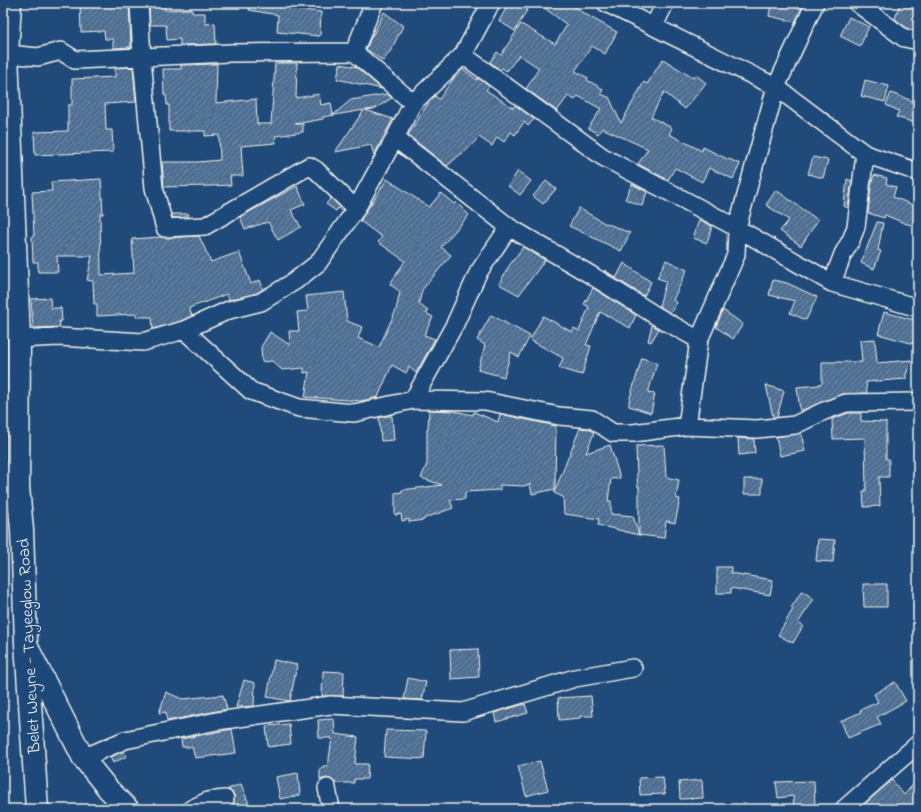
<svg xmlns="http://www.w3.org/2000/svg" width="921" height="812" font-family="'Indie Flower',sans-serif">
<defs>
<pattern id="building-hatch" width="6" height="6" patternUnits="userSpaceOnUse"><rect width="6" height="6" fill="#4d6e92"/><path d="M-1 1l2-2M0 6l6-6M5 7l2-2" fill="none" stroke="#708aa6"/></pattern>
</defs>
<rect width="100%" height="100%" fill="#1f4a7a"/>
<filter id="ink" filterUnits="userSpaceOnUse"><feTurbulence type="fractalNoise" baseFrequency=".025" numOctaves="2"/><feDisplacementMap in="SourceGraphic" scale="8" xChannelSelector="R" yChannelSelector="G"/><feConvolveMatrix kernelMatrix="1 2 1 2 8 2 1 2 1" color-interpolation-filters="sRGB"/></filter>
<g filter="url(#ink)">
<!-- building -->
<path fill="url(#building-hatch)" stroke="#f4f1e8" d="M 80,3 L 102,3 L 102,5 L 129,3 L 131,47 L 113,48 L 113,39 L 105,39 L 104,31 L 81,32 Z
M 250,3 L 301,3 L 301,10 L 321,12 L 320,36 L 277,32 L 278,15 L 249,10 Z
M 509,3 L 531,3 L 515,31 L 499,21 Z
M 538,3 L 570,3 L 583,13 L 617,32 L 605,54 L 592,46 L 575,71 L 588,78 L 587,80 L 603,89 L 601,94 L 608,97 L 609,97 L 621,123 L 644,82 L 647,84 L 663,59 L 693,78 L 696,75 L 706,83 L 685,109 L 664,92 L 651,117 L 672,128 L 669,134 L 702,151 L 703,147 L 729,160 L 729,159 L 740,164 L 733,179 L 709,168 L 702,182 L 675,168 L 668,180 L 638,164 L 648,149 L 602,128 L 598,134 L 588,128 L 601,109 L 578,96 L 575,100 L 568,96 L 557,111 L 526,89 L 539,68 L 519,55 L 507,71 L 502,68 L 500,70 L 490,62 L 497,52 L 501,55 L 521,24 L 555,44 L 567,25 Z
M 771,3 L 791,3 L 803,6 L 795,22 L 769,16 Z
M 900,3 L 918,3 L 918,28 L 913,30 L 908,29 L 895,19 Z
M 149,4 L 164,4 L 165,10 L 192,9 L 192,13 L 205,13 L 205,24 L 215,23 L 216,44 L 180,45 L 180,39 L 167,40 L 166,25 L 150,25 Z
M 384,12 L 403,26 L 391,50 L 383,61 L 366,49 L 373,33 L 374,33 Z
M 849,17 L 869,27 L 860,46 L 840,36 Z
M 275,63 L 297,63 L 296,98 L 319,94 L 321,105 L 331,103 L 333,115 L 351,100 L 387,94 L 392,98 L 374,109 L 365,110 L 393,119 L 374,155 L 371,145 L 335,152 L 364,110 L 323,117 L 323,119 L 295,124 L 303,124 L 303,132 L 275,136 L 276,143 L 241,146 L 243,176 L 230,176 L 231,185 L 211,186 L 164,187 L 162,162 L 198,162 L 220,160 L 219,135 L 205,136 L 205,131 L 169,131 L 169,105 L 167,105 L 166,95 L 164,95 L 163,69 L 181,69 L 181,65 L 217,64 L 216,103 L 256,99 L 257,124 L 271,124 Z
M 340,64 L 356,67 L 382,89 L 337,79 Z
M 133,67 L 136,102 L 105,104 L 106,130 L 112,130 L 113,152 L 35,155 L 34,132 L 68,131 L 68,105 L 72,105 L 72,79 L 115,77 L 115,68 Z
M 463,69 L 477,80 L 478,78 L 489,86 L 486,90 L 513,108 L 515,105 L 534,119 L 528,126 L 524,122 L 515,135 L 511,132 L 504,142 L 497,137 L 492,146 L 479,137 L 463,154 L 462,153 L 447,166 L 408,135 L 429,102 L 435,96 L 439,99 L 456,75 Z
M 865,80 L 889,86 L 885,102 L 861,96 Z
M 891,93 L 918,103 L 918,124 L 896,117 L 899,111 L 886,105 Z
M 813,157 L 828,160 L 823,178 L 808,174 Z
M 518,171 L 531,181 L 520,195 L 508,186 Z
M 874,175 L 887,178 L 886,184 L 896,187 L 893,197 L 918,207 L 918,227 L 904,223 L 885,215 L 884,218 L 868,213 L 871,186 Z
M 101,179 L 103,214 L 100,214 L 101,275 L 134,273 L 132,239 L 160,237 L 166,238 L 199,236 L 211,262 L 239,252 L 251,284 L 260,280 L 263,289 L 257,293 L 229,300 L 227,294 L 189,308 L 192,316 L 181,321 L 153,329 L 152,317 L 136,317 L 136,314 L 97,316 L 97,304 L 94,304 L 93,281 L 87,280 L 92,256 L 57,256 L 58,272 L 38,272 L 38,262 L 33,262 L 32,236 L 34,236 L 32,192 L 52,191 L 51,182 Z
M 387,179 L 429,207 L 441,193 L 454,204 L 456,202 L 469,215 L 441,247 L 451,255 L 422,290 L 419,304 L 428,311 L 426,313 L 433,317 L 424,335 L 435,339 L 416,373 L 409,367 L 406,373 L 392,365 L 378,397 L 361,401 L 305,397 L 309,372 L 304,373 L 304,368 L 282,370 L 272,361 L 262,362 L 261,347 L 270,332 L 290,345 L 289,331 L 299,331 L 297,312 L 308,311 L 306,296 L 344,292 L 347,321 L 362,327 L 358,338 L 379,347 L 396,310 L 400,292 L 390,284 L 405,261 L 378,242 L 382,237 L 360,221 Z
M 847,179 L 852,181 L 848,208 L 844,206 Z
M 546,181 L 556,189 L 543,204 L 533,196 Z
M 632,184 L 647,192 L 642,206 L 625,199 Z
M 297,186 L 305,204 L 291,210 L 301,227 L 278,240 L 268,222 L 245,229 L 240,217 Z
M 776,190 L 818,220 L 801,246 L 780,231 L 789,220 L 766,205 Z
M 331,198 L 343,210 L 342,211 L 338,208 L 336,211 L 326,204 Z
M 579,208 L 606,224 L 606,223 L 630,233 L 621,251 L 569,226 Z
M 171,214 L 189,214 L 188,217 L 173,218 Z
M 699,220 L 712,226 L 707,243 L 693,238 Z
M 877,222 L 883,223 L 878,250 L 881,251 L 874,269 L 861,263 Z
M 523,247 L 545,260 L 519,295 L 499,284 L 509,266 Z
M 666,260 L 687,270 L 673,300 L 677,303 L 670,313 L 659,306 L 666,281 L 657,278 Z
M 624,263 L 651,282 L 644,296 L 604,271 L 605,270 L 616,278 Z
M 773,280 L 787,283 L 817,297 L 806,320 L 790,313 L 795,301 L 769,295 Z
M 593,288 L 636,315 L 630,328 L 600,312 L 586,345 L 591,346 L 582,375 L 559,368 L 563,358 L 530,340 L 543,316 L 572,332 L 574,328 L 579,331 L 589,307 L 584,304 Z
M 50,298 L 51,308 L 61,308 L 62,321 L 59,321 L 60,327 L 33,328 L 31,299 Z
M 723,310 L 743,324 L 733,339 L 716,327 Z
M 884,312 L 918,321 L 918,345 L 878,334 Z
M 491,315 L 530,336 L 519,357 L 511,352 L 504,377 L 478,370 L 485,345 L 477,340 Z
M 652,325 L 659,329 L 651,342 L 648,341 Z
M 875,339 L 877,363 L 911,360 L 906,375 L 906,379 L 866,382 L 867,393 L 843,394 L 800,411 L 797,387 L 819,385 L 819,384 L 822,383 L 822,362 L 862,362 L 860,340 Z
M 642,358 L 657,363 L 648,393 L 655,394 L 651,413 L 629,406 L 629,401 Z
M 766,385 L 784,391 L 777,417 L 773,417 Z
M 429,410 L 454,411 L 473,415 L 474,412 L 498,422 L 500,414 L 556,426 L 555,489 L 532,494 L 530,484 L 524,486 L 500,485 L 500,490 L 465,492 L 465,499 L 450,500 L 453,508 L 425,518 L 424,520 L 409,522 L 409,519 L 402,521 L 401,514 L 395,515 L 395,493 L 402,492 L 402,490 L 442,485 L 421,478 L 427,464 L 427,429 L 428,429 Z
M 848,413 L 861,413 L 861,421 L 886,422 L 886,459 L 889,459 L 889,477 L 879,477 L 880,506 L 864,507 L 863,491 L 866,491 L 865,438 L 833,439 L 832,419 Z
M 386,416 L 392,416 L 394,440 L 381,441 L 379,418 Z
M 580,428 L 589,429 L 594,433 L 586,453 L 610,445 L 620,478 L 611,479 L 608,501 L 611,501 L 611,514 L 633,516 L 639,535 L 598,525 L 599,519 L 564,514 L 563,497 L 554,493 Z
M 801,433 L 805,451 L 780,456 L 776,437 Z
M 738,438 L 754,439 L 755,453 L 739,455 Z
M 664,445 L 666,477 L 679,480 L 676,498 L 680,499 L 675,523 L 666,521 L 664,538 L 639,535 L 639,486 L 638,487 L 637,476 L 636,446 Z
M 744,479 L 762,479 L 762,494 L 744,494 Z
M 818,539 L 835,540 L 833,562 L 816,561 Z
M 717,567 L 731,567 L 731,573 L 773,580 L 770,595 L 731,588 L 731,593 L 717,593 Z
M 863,584 L 887,584 L 887,607 L 864,607 Z
M 802,591 L 814,599 L 798,623 L 803,626 L 793,643 L 778,635 L 793,609 L 791,608 Z
M 478,649 L 479,677 L 451,679 L 450,650 Z
M 274,660 L 297,665 L 290,701 L 267,697 Z
M 323,671 L 344,672 L 343,696 L 322,696 Z
M 408,678 L 426,682 L 422,700 L 404,699 Z
M 244,680 L 255,683 L 254,706 L 236,707 Z
M 895,682 L 906,701 L 877,717 L 881,724 L 848,738 L 841,721 L 861,712 L 860,710 L 878,702 L 874,694 Z
M 166,692 L 182,699 L 223,695 L 227,709 L 167,721 L 166,712 L 159,713 Z
M 591,696 L 593,716 L 580,716 L 580,718 L 559,720 L 558,698 Z
M 525,704 L 528,713 L 496,722 L 494,713 Z
M 334,719 L 335,734 L 358,737 L 355,764 L 368,764 L 367,779 L 354,779 L 354,783 L 335,783 L 331,779 L 326,778 L 320,780 L 320,769 L 323,768 L 323,766 L 328,766 L 332,738 L 319,738 L 318,720 Z
M 289,724 L 291,744 L 268,747 L 266,726 Z
M 232,729 L 236,753 L 195,758 L 192,747 L 182,747 L 181,739 Z
M 386,730 L 426,731 L 424,759 L 384,757 Z
M 124,751 L 127,756 L 113,763 L 110,757 Z
M 540,761 L 548,790 L 526,796 L 518,766 Z
M 298,773 L 300,795 L 280,799 L 276,777 Z
M 663,777 L 665,794 L 640,795 L 639,778 Z
M 918,779 L 918,809 L 859,809 L 892,780 L 904,795 Z
M 702,780 L 703,798 L 680,799 L 679,782 Z
M 814,781 L 815,806 L 809,809 L 794,809 L 793,796 L 778,798 L 776,782 Z
M 241,784 L 251,809 L 235,809 L 233,804 L 235,797 L 233,793 L 228,789 Z"/>
<g fill="none" stroke-linecap="round" stroke-linejoin="round">
<!-- minor casing -->
<g stroke="#f4f1e8" stroke-width="20">
<path id="minor" d="M 139,3 L 142,58 L 154,188 L 165,228 L 205,226 L 309,166 L 316,170 L 356,209
M 606,3 L 776,87 L 865,154 L 918,172
M 857,3 L 904,38 L 914,40 L 918,38
M 654,26 L 665,3
M 3,51 L 7,54 L 38,57 L 61,51 L 75,60 L 230,53 L 354,52 L 413,103
M 354,52 L 374,3
M 463,55 L 603,157 L 737,228 L 832,283 L 918,308
M 395,138 L 509,227 L 591,275 L 658,317 L 699,340
M 832,283 L 843,254 L 851,240 L 856,227 L 865,154
M 184,330 L 251,391 L 299,408 L 354,413 L 413,400 L 485,401 L 559,416 L 592,419 L 613,433 L 633,433 L 687,426 L 757,429 L 795,425 L 824,411 L 846,403 L 918,402
M 19,339 L 59,337 L 143,342 L 184,330 L 229,310 L 261,302 L 295,281 L 318,263 L 356,209 L 395,138 L 413,103 L 463,55 L 491,3
M 413,400 L 455,324 L 478,273 L 509,227
M 687,426 L 699,340 L 736,255 L 737,228 L 776,87 L 815,3
M 3,488 L 18,487
M 83,758 L 125,740 L 217,721 L 331,705 L 463,712 L 575,678 L 633,668
M 327,788 L 331,809
M 191,809 L 208,801 L 225,799
M 844,809 L 918,744"/>
</g>
<!-- tertiary casing -->
<g stroke="#f4f1e8" stroke-width="24">
<path id="tertiary" d="M 26,644 L 83,758 L 108,789 L 128,809"/>
</g>
<!-- secondary casing -->
<g stroke="#f4f1e8" stroke-width="25">
<path id="secondary" d="M 10,3 L 7,54 L 19,339 L 18,487 L 22,530 L 26,643 L 37,809"/>
</g>
<!-- minor -->
<use href="#minor" stroke="#1f4a7a" stroke-width="17"/>
<!-- tertiary -->
<use href="#tertiary" stroke="#1f4a7a" stroke-width="21"/>
<!-- secondary -->
<use href="#secondary" stroke="#1f4a7a" stroke-width="22"/>
</g>
</g>
<g text-anchor="middle" stroke-width="3.5" stroke-linejoin="round" paint-order="stroke">
<!-- street labels -->
<g font-size="17" fill="#f4f1e8" stroke="#1f4a7a">
<text transform="translate(28 646) rotate(-93)" y="6">Belet Weyne - Tayeeglow Road</text>
</g>
</g>
<!-- margin -->
<rect width="921" height="812" fill="none" stroke="#1f4a7a" stroke-width="16"/>
<rect x="8" y="8" width="905" height="796" fill="none" stroke="#f4f1e8" stroke-width="1.5" filter="url(#ink)"/>
</svg>
